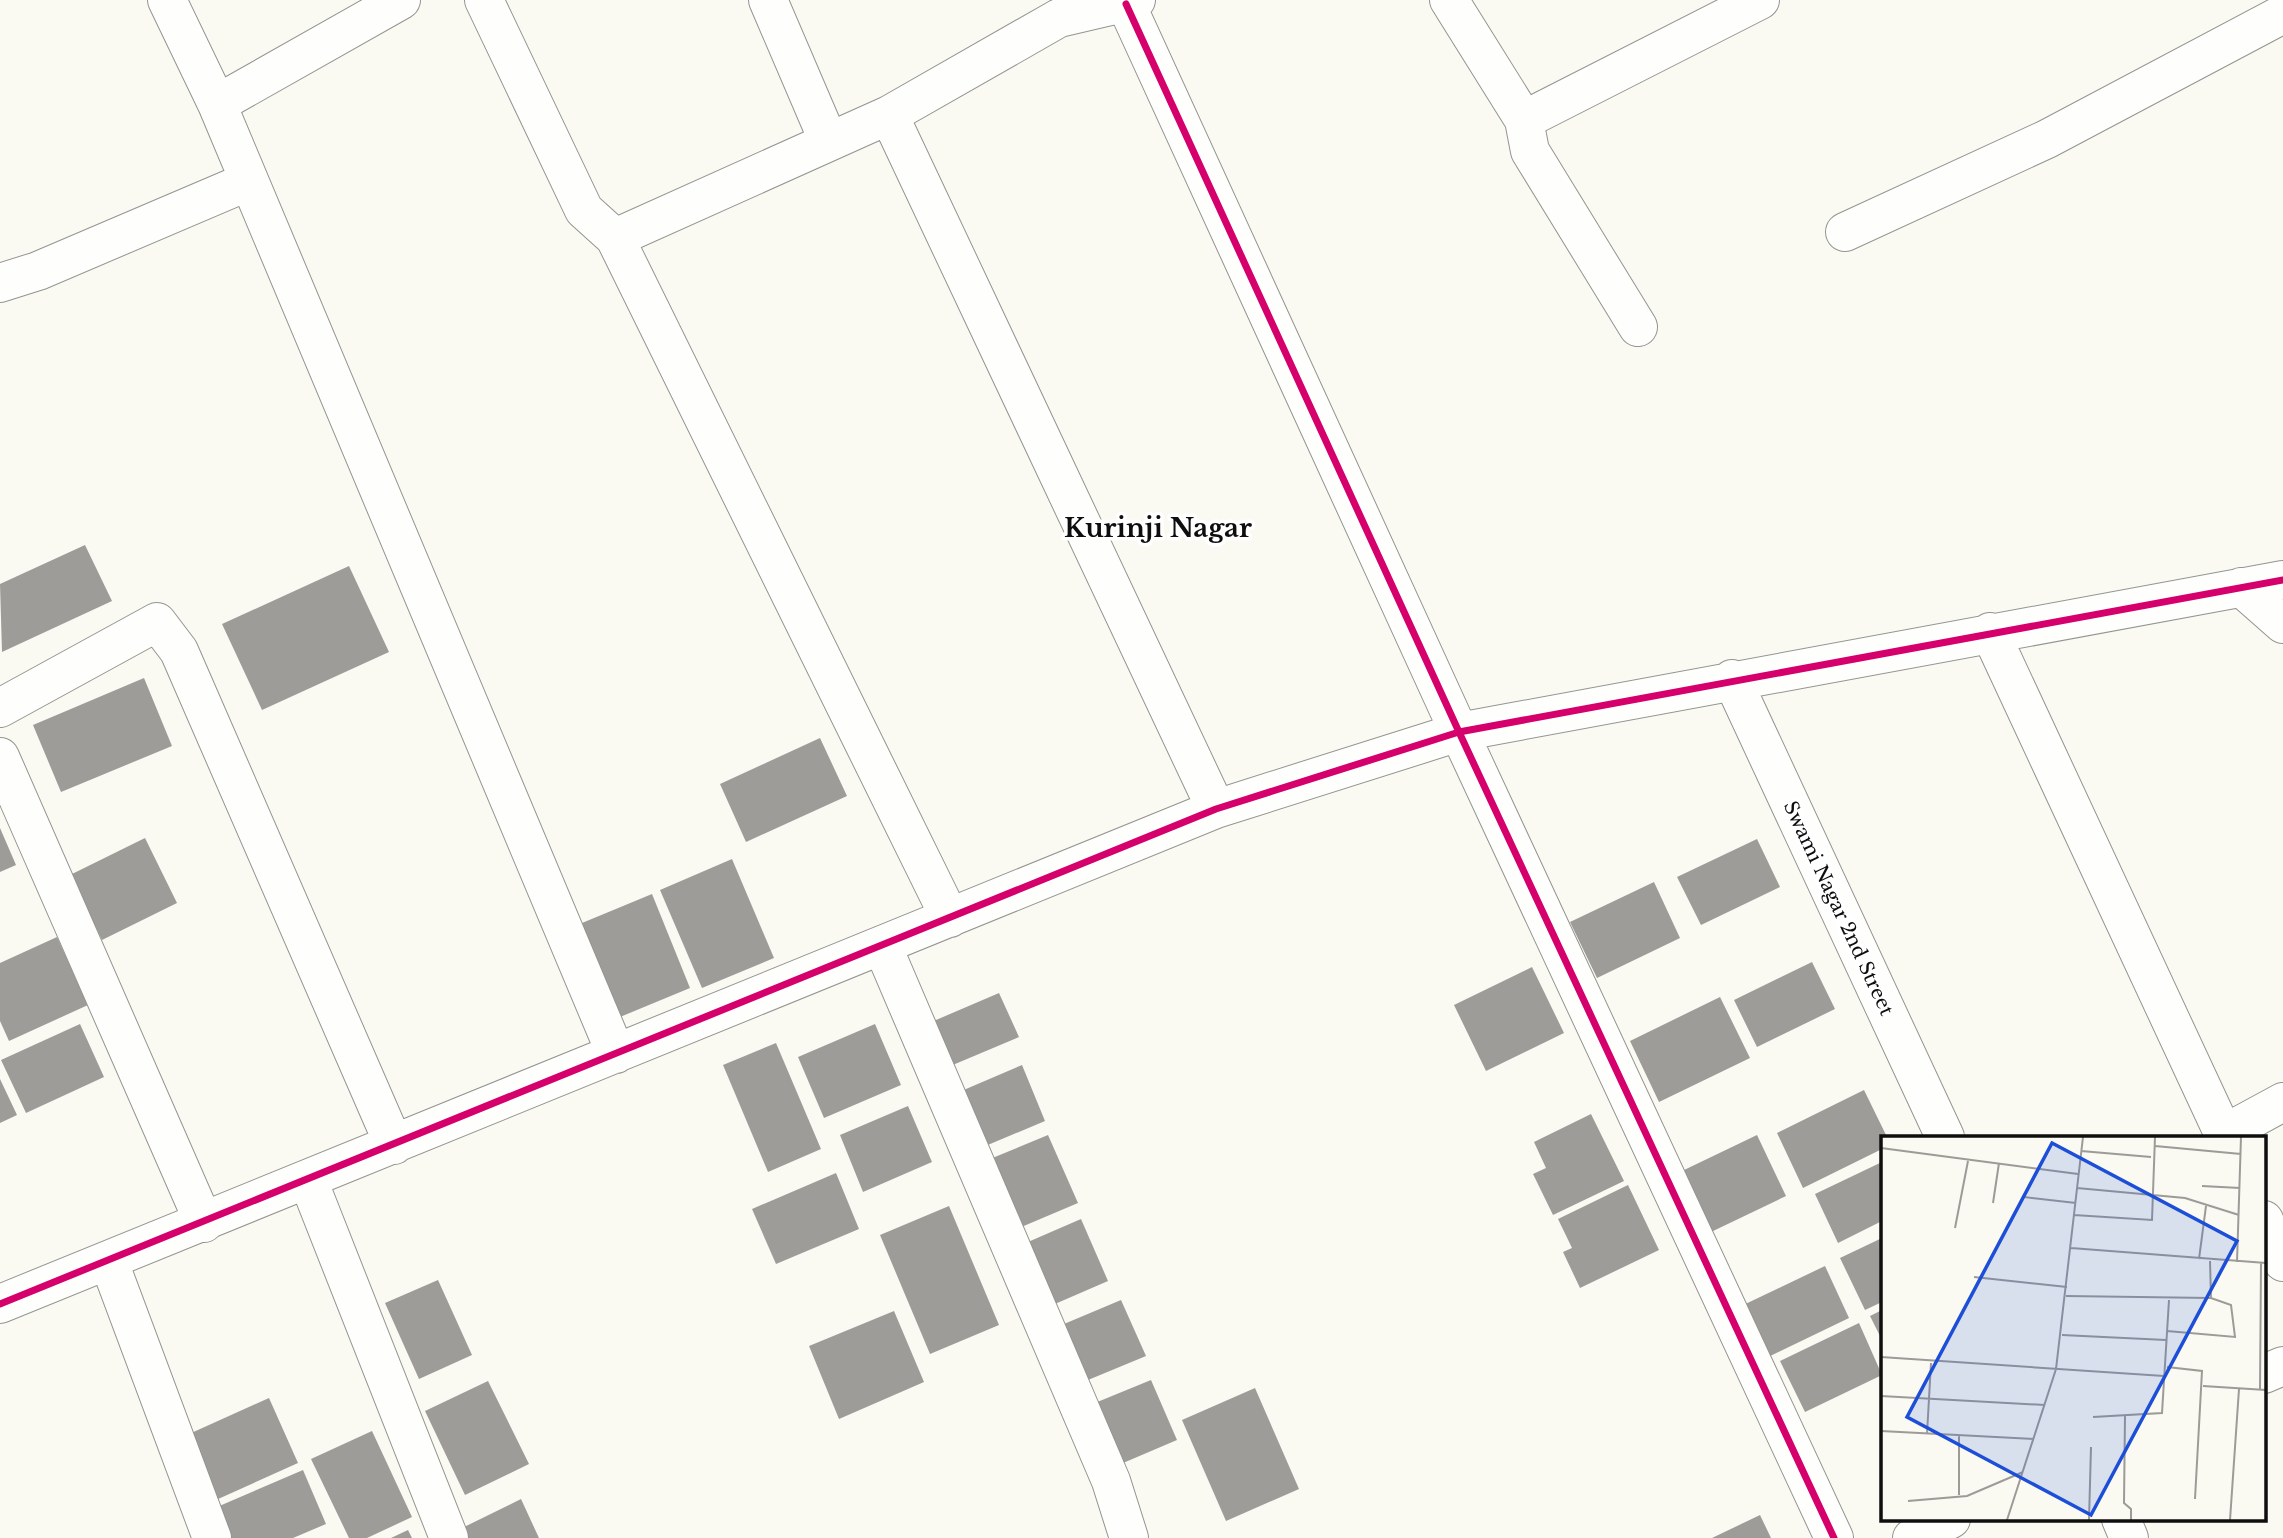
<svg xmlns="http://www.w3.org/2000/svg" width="2283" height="1538" font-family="'Libre Baskerville',serif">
<rect width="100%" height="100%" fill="#faf9f2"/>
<!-- building -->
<path fill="#9e9c98" d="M 85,545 L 112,601 L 2,652 L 0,584 Z
M 349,566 L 389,652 L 262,710 L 222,624 Z
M 144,678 L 172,746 L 61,792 L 33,725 Z
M 820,738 L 847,796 L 746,842 L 720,784 Z
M 0,828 L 16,865 L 0,872 Z
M 145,838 L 177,903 L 102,940 L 70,875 Z
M 1757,839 L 1780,887 L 1701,925 L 1677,877 Z
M 732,859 L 774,958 L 702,988 L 660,890 Z
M 1654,882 L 1680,938 L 1597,978 L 1570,922 Z
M 652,894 L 690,988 L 620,1017 L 582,923 Z
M 57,937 L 88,1005 L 9,1041 L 0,1021 L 0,963 Z
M 1812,962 L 1835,1009 L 1757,1047 L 1734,1000 Z
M 1532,967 L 1564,1033 L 1486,1071 L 1454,1005 Z
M 999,993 L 1019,1037 L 948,1067 L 929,1023 Z
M 1720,997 L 1750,1058 L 1659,1102 L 1630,1041 Z
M 80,1024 L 104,1077 L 26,1113 L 1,1060 Z
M 875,1024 L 901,1085 L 824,1118 L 798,1057 Z
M 776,1043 L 821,1149 L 768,1172 L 723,1065 Z
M 1022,1065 L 1045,1121 L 983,1147 L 959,1092 Z
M 0,1079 L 17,1115 L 0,1123 Z
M 1864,1090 L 1887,1137 L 1882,1137 L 1882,1149 L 1803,1188 L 1777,1133 Z
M 908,1106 L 932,1162 L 863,1192 L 840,1135 Z
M 1591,1114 L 1624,1181 L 1553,1215 L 1533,1174 L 1546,1168 L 1534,1142 Z
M 1048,1135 L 1078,1203 L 1019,1228 L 990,1159 Z
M 1757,1135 L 1786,1196 L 1711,1232 L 1682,1171 Z
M 1882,1162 L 1882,1221 L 1838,1243 L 1815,1194 Z
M 836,1173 L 859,1229 L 776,1264 L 752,1209 Z
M 1628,1185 L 1659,1250 L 1580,1288 L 1563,1252 L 1572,1248 L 1558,1219 Z
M 949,1206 L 999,1325 L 930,1354 L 880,1235 Z
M 1081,1219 L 1108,1281 L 1048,1307 L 1021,1245 Z
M 1882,1238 L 1882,1302 L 1865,1310 L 1840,1258 Z
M 1825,1266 L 1849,1318 L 1762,1360 L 1737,1308 Z
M 438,1280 L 472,1355 L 419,1379 L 385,1303 Z
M 1121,1300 L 1146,1356 L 1088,1380 L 1064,1324 Z
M 1882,1310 L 1882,1340 L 1870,1316 Z
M 894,1311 L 924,1382 L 839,1419 L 809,1346 Z
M 1859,1323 L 1882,1375 L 1805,1412 L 1780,1361 Z
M 1151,1380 L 1177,1440 L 1116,1466 L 1090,1405 Z
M 488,1381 L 529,1464 L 465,1495 L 425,1411 Z
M 1255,1388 L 1299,1489 L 1226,1521 L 1182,1420 Z
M 269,1398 L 298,1463 L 207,1504 L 178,1439 Z
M 372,1431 L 412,1517 L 367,1538 L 349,1538 L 311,1459 Z
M 303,1470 L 326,1524 L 293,1538 L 222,1538 L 210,1510 Z
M 521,1499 L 539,1538 L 459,1538 L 456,1531 Z
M 1760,1515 L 1771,1538 L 1712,1538 Z
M 408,1530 L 412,1538 L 391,1538 Z"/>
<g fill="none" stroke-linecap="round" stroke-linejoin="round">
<!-- minor casing -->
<g stroke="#949491" stroke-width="40">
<path id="minor" d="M 167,0 L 217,104 L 616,1054
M 484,0 L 584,210 L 615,238 L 950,918
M 768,0 L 828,140
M 1449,0 L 1524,120 L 1530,151 L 1638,327
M 1126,4 L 1459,732 L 1834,1538
M 217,104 L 401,0
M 889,115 L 1216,809
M 1524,120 L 1760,0
M 1845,232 L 2047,139 L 2283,14
M 615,238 L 889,115 L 1059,18 L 1136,0
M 0,283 L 38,271 L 249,181
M 2241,587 L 2283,624
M 1990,632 L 2225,1137
M 1732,679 L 1945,1137
M 0,708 L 157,622 L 179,651 L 394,1145
M 0,757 L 204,1223
M 882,945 L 1111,1481 L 1129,1538
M 2224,1134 L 2283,1102
M 308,1180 L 449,1538
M 2264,1220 L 2283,1262
M 109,1262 L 212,1538
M 0,1304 L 1216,809 L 1459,732 L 2283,580
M 2264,1374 L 2283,1366
M 2121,1519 L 2129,1538
M 1912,1538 L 1951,1519"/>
</g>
<!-- minor -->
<use href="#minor" stroke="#fefefd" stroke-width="38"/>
<!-- cycleway casing -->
<g stroke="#fff" stroke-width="11">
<path id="cycleway" d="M 1126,4 L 1459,732 L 1834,1538
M 0,1304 L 1216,809 L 1459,732 L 2283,580"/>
</g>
<!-- cycleway -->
<use href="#cycleway" stroke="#d6006c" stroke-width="7"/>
</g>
<g text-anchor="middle" stroke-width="7" stroke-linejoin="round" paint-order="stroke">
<!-- street labels -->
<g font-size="19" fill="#0e0e0e" stroke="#fff">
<text transform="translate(1839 908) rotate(65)" y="7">Swami Nagar 2nd Street</text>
</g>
<!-- district labels -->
<g font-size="26" font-weight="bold" fill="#0e0e0e" stroke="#fff">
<text x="1158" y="537">Kurinji Nagar</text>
</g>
</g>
<!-- overview -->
<g transform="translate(1881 1136)">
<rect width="385" height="385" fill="#faf9f2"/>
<path fill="none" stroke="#9c9b97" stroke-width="2" d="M 274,10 L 360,18M 0,12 L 197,38M 200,15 L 270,21M 321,50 L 359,52M 196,52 L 304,62 L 358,79M 143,61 L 195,67M 112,67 L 118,27M 193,79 L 271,84 L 274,1M 74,92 L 87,25M 190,112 L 385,127M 318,123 L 325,70M 329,125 L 330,162M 356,126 L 360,1M 93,141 L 186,151M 185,160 L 330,162 L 350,169 L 354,201 L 286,195M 181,199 L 285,204M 0,221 L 283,240M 286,231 L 321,235 L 314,363M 322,250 L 385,254M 379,254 L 380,127M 0,260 L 164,269M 244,280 L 243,367 L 250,373 L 250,384M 212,281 L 281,277 L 288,164M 0,295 L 153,303M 46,298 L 50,227M 78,359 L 78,299M 27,365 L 86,360 L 142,336M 126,384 L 175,233 L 202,1M 208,384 L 210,311M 349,384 L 358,253"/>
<path fill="#1d4ed8" fill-opacity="0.15" stroke="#1d4ed8" stroke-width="3.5" d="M 171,7 L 356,105 L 210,379 L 26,281 Z"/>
<rect width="385" height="385" fill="none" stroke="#0e0e0e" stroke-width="3.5"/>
</g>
</svg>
